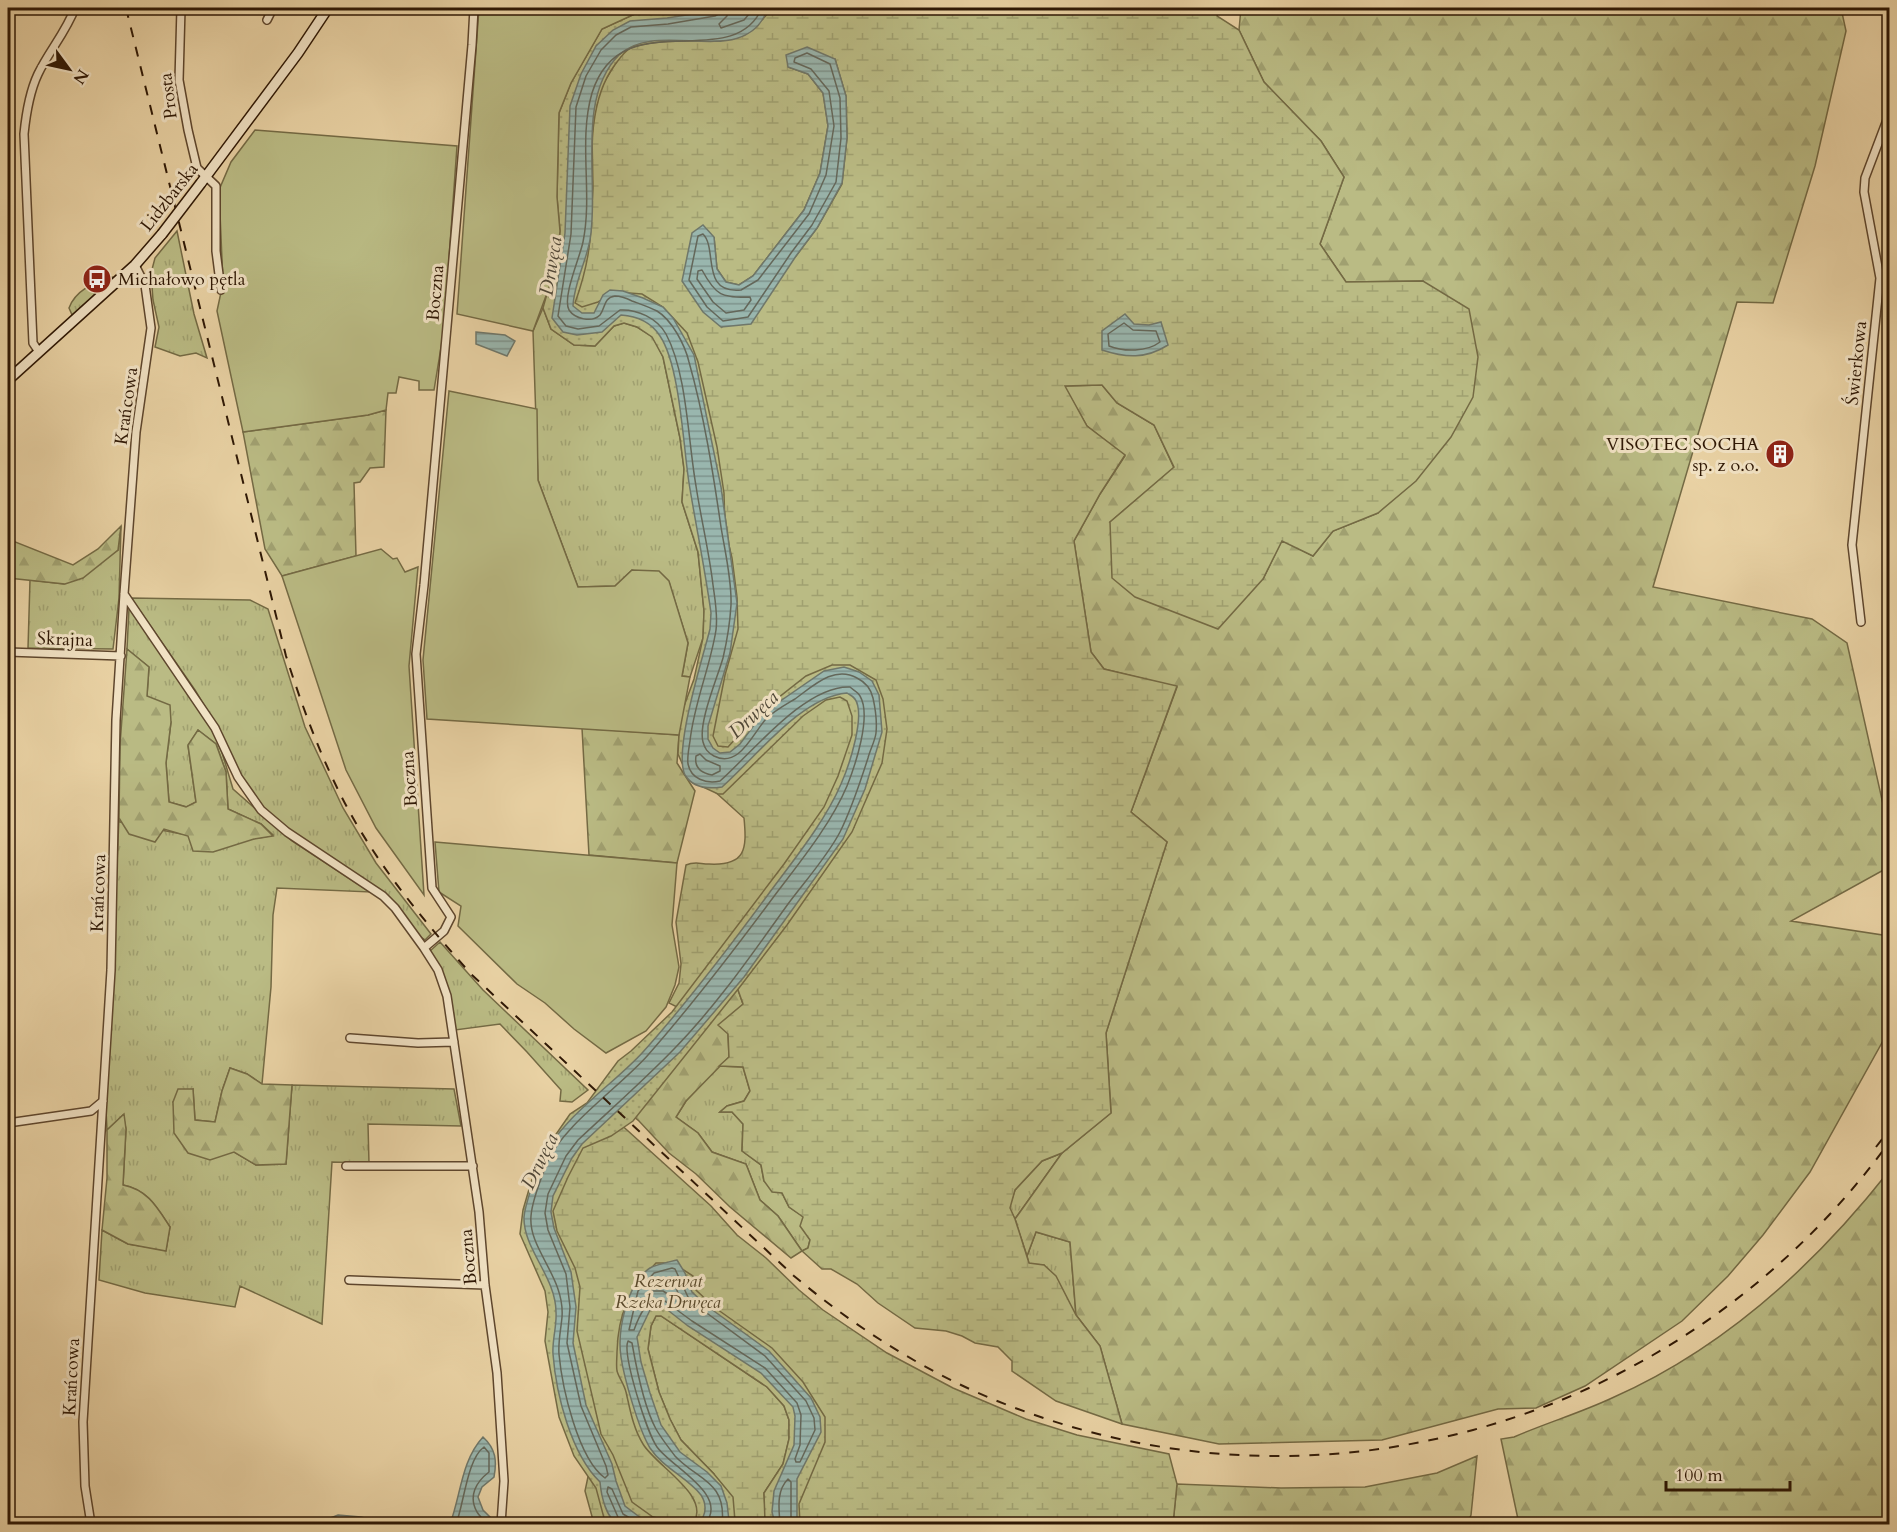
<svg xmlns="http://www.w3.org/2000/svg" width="1897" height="1532" font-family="Cardo,serif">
<defs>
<pattern id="grass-tufts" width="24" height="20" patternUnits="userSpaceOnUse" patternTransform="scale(1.5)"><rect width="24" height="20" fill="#babb84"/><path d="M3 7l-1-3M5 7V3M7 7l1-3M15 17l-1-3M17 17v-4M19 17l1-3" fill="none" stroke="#a0a070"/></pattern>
<pattern id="forest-firs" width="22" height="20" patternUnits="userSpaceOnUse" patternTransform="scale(1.5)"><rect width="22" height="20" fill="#babb84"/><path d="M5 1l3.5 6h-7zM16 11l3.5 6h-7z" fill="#a0a070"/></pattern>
<pattern id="wetland-marsh" width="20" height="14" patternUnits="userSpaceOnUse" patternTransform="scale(1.5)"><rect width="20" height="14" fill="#babb84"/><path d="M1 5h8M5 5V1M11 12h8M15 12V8" fill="none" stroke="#a0a070"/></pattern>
<pattern id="park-dots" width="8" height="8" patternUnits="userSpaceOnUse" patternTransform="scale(1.5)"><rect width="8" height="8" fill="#babb84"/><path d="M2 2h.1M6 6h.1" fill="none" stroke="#a0a070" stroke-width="1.8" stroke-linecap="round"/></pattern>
<pattern id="water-rules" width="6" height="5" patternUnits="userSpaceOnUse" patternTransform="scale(1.5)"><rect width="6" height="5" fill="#99b6ae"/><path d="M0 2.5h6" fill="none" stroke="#7d938c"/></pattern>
</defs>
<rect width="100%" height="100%" fill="#e9d2a4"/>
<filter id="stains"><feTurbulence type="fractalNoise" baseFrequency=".00333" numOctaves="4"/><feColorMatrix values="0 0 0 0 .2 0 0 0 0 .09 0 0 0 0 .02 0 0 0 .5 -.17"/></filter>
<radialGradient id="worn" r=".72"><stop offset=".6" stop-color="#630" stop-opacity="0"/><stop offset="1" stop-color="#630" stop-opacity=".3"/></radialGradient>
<!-- grass -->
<path fill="url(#grass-tufts)" stroke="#746a44" stroke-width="1.5" d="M 177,231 L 194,314 L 207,358 L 196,353 L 180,356 L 155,347 L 159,327 L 153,300 L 151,273 L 155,258 Z
M 112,277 L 115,278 L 73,317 L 69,308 C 75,291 95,281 112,277 Z
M 543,308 L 551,329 L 574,345 L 595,346 L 614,326 L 624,323 L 637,327 L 653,337 L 663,357 L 680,438 L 684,469 L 682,502 L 698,552 L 704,611 L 703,638 L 690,677 L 682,676 L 688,643 L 669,582 L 632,570 L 615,586 L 578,587 L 538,480 L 533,331 Z
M 121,526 L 119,598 L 113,649 L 28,648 L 30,580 L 64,584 L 118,550 Z
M 131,598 L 250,600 L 268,609 L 305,727 L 343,808 L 376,863 L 431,934 L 425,940 L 417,935 L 394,903 L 295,835 L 263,809 L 247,790 L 219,730 L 195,690 Z
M 129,608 L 134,613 L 210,726 L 221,749 L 233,789 L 292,841 L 370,892 L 277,888 L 273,915 L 271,987 L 262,1084 L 247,1074 L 230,1068 L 222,1091 L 215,1122 L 195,1120 L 193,1089 L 173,1102 L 234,1152 L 256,1165 L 286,1164 L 292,1085 L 454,1089 L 461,1126 L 368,1124 L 369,1163 L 332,1162 L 322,1324 L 240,1286 L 235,1307 L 145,1293 L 99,1280 L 102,1230 L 128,1244 L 166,1250 L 170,1227 C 157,1208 147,1189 123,1185 L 126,1129 L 123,1115 L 107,1130 L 106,1110 L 119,818 L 120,822 C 167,830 226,848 273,835 L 261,824 L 228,809 L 226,772 L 216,744 L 198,730 L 188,746 L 196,802 L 187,807 L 169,802 L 166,763 L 171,722 L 147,696 L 149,667 L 127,649 Z
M 440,942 L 483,990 L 588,1090 L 572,1102 L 560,1101 L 561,1090 L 527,1052 L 500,1024 L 455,1030 C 450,1001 447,976 430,951 Z
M 719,1066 L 743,1067 L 750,1091 L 744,1101 L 727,1106 L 720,1112 L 732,1112 L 743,1124 L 742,1151 L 761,1165 L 764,1181 L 782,1193 L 789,1207 L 804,1217 L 810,1240 L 808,1248 L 802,1251 L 778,1216 L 760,1200 L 746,1164 L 712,1152 L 698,1133 L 676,1117 L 686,1101 Z
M 1062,1153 L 1015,1219 L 1009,1208 L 1015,1190 L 1042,1161 Z
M 1036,1232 L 1070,1242 L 1076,1315 L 1044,1265 L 1029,1264 L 1027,1256 Z"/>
<!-- forest -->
<path fill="url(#forest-firs)" stroke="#746a44" stroke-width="1.5" d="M 1241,8 L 1841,8 L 1846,31 L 1815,166 L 1773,303 L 1737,302 L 1653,587 L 1812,619 L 1847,643 L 1889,831 L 1889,867 L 1791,921 L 1889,936 L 1889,1030 L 1810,1172 L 1763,1235 L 1728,1276 L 1682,1321 L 1585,1386 L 1536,1408 L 1498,1409 L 1382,1440 L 1219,1444 L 1122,1424 L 1100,1346 L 1076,1315 L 1070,1242 L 1036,1232 L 1027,1256 L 1015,1219 L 1062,1153 L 1111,1113 L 1106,1033 L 1167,842 L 1131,812 L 1177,687 L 1104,669 L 1091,652 L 1074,541 L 1100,494 L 1125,456 L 1087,426 L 1064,386 L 1102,385 L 1117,403 L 1154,425 L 1174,468 L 1110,522 L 1263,579 L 1282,540 L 1313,556 L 1333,531 L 1378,513 L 1423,281 L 1346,282 L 1320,244 L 1344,177 L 1321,141 L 1264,82 L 1239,30 Z
M 386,410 L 384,467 L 370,468 L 360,482 L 354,483 L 356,556 L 282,576 L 265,549 L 243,432 L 368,415 Z
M 121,526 L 118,550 L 83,578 L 65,584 L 8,578 L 8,539 L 73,565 L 98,549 Z
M 127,649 L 149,667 L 147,696 L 170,705 L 171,722 L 166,763 L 169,802 L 186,807 L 196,802 L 188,745 L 198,730 L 216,744 L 226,772 L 228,809 L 261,824 L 273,836 L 254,839 L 213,852 L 193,851 L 188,836 L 164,829 L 155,842 L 129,834 L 119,818 L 120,745 Z
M 582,728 L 679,735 L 677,763 L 695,791 L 677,863 L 589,855 Z
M 737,987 L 743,1004 L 728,1034 L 729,1057 L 686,1101 L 676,1117 L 698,1133 L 712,1152 L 746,1164 L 760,1200 L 778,1216 L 802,1251 L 791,1258 L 730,1207 L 696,1174 L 669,1153 L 639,1121 L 628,1112 Z
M 230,1068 L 247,1074 L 262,1084 L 292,1085 L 286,1164 L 256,1165 L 234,1152 L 210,1160 L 188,1153 L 174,1133 L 173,1102 L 178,1089 L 193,1089 L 195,1120 L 215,1122 L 222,1091 Z
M 124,1114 L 126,1129 L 123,1185 C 148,1190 157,1207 170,1227 L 166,1251 L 128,1244 L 102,1230 L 107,1178 L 107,1130 Z
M 1889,1171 L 1889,1524 L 1519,1524 L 1501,1439 L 1514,1437 C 1546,1423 1580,1413 1612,1398 C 1723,1349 1815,1265 1889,1171 Z
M 1477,1456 L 1471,1515 L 1467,1524 L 1173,1524 L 1177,1484 L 1281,1488 L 1365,1487 L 1437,1473 Z"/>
<!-- wetland -->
<path fill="url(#wetland-marsh)" stroke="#746a44" stroke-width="1.5" fill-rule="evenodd" d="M 768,8 L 1220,8 L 1217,16 L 1239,30 L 1264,82 L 1321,141 L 1344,177 L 1320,244 L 1346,282 L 1423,281 L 1469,309 L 1478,357 L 1473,397 L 1451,437 L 1416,481 L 1378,513 L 1333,531 L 1313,556 L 1282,541 L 1263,579 L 1218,629 L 1135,597 L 1112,578 L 1110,522 L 1174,467 L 1154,425 L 1117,403 L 1102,385 L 1065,386 L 1087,426 L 1125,455 L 1100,494 L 1074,541 L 1091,652 L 1104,669 L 1177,686 L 1131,812 L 1167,842 L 1106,1033 L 1111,1113 L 1062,1153 L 1042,1161 L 1015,1190 L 1010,1208 L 1015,1219 L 1029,1263 L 1044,1265 L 1056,1276 L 1076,1315 L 1100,1346 L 1122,1424 L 1056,1401 L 1012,1371 L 1012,1361 L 998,1347 L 975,1343 L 962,1336 L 946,1331 L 915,1328 L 878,1303 L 857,1284 L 831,1269 L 822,1269 L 802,1251 L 808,1248 L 810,1240 L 800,1226 L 803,1217 L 789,1207 L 782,1193 L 772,1192 L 764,1181 L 761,1165 L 742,1151 L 743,1124 L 732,1112 L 720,1112 L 727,1106 L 744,1101 L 750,1091 L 743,1067 L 719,1066 L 729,1057 L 728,1034 L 718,1025 L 743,1004 L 737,987 L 854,827 L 859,672 L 740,744 L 720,753 L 708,739 L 737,603 L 721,487 L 684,335 L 594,313 L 573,306 L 574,292 L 590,238 L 593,188 L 592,135 L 597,94 L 621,54 L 636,44 ZM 835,59 L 846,96 L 847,138 L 842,184 L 817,228 L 796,256 L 722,327 L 714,237 L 717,269 L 726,282 L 739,285 L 753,276 L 804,210 L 820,173 L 828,126 L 823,93 L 808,74 L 788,67 Z
M 847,693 L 858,710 L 841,784 L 810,839 L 679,1008 L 669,1003 L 679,983 L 681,964 L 676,922 L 686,865 C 695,861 700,864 709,864 C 746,866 747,849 744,818 L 712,789 L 822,700 Z
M 617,1121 L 711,1206 L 737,1235 L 766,1258 L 799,1290 L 823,1310 L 887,1353 L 953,1388 L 1026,1419 L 1077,1435 L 1169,1454 L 1177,1484 L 1173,1524 L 797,1524 L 796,1511 L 821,1432 L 707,1306 L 624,1318 L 701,1496 L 699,1523 L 659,1524 L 628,1510 L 586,1405 L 551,1212 L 582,1144 Z
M 656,1316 L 661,1316 L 767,1387 L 784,1406 L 789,1420 L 789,1439 L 783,1464 L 764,1493 L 766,1524 L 727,1524 L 714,1474 L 681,1440 L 670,1419 L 659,1392 L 648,1349 L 651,1326 Z
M 589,1472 L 618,1524 L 592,1524 L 593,1520 L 585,1491 Z"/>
<!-- park -->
<path fill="url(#park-dots)" stroke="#746a44" stroke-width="1.5" d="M 710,8 L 771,8 C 743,56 690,34 646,44 C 641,45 633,46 629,49 C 623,53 618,61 614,66 C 583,109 594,177 591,227 C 590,254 584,278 575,303 L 582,307 L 598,302 L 616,292 L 642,294 L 663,307 L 687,333 L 698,362 L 717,447 L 724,493 L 725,529 L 732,558 L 737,597 L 738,629 L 725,675 L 713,736 L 718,746 L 728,747 L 760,712 L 806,676 L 832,665 L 850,665 L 876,680 L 883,699 L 887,729 L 882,763 L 852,832 L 787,925 L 739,988 L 633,1121 L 611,1136 L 583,1148 L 568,1177 L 553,1211 L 557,1231 L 575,1268 L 580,1287 L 577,1331 L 601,1434 L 613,1455 L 632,1502 L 653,1517 L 680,1524 L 694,1522 C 710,1495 656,1466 643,1444 C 633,1428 630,1409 626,1392 C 624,1384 619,1378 617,1371 C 616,1365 617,1358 617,1352 C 618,1313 629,1291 656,1263 L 673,1263 L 693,1276 L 696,1290 L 714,1307 L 772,1348 L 803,1382 L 825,1417 L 825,1442 L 799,1504 L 800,1524 L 766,1524 L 765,1522 L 764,1493 L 783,1464 L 789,1439 L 789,1420 L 784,1406 L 767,1387 L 661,1316 L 656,1316 L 651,1326 L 648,1349 L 659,1392 L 670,1419 L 681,1440 L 714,1474 L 733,1497 L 735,1521 L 733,1524 L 608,1524 L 604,1518 L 596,1488 L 574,1456 L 559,1417 L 545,1341 L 548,1312 L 545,1291 L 520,1234 L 523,1210 L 532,1179 L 550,1143 L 570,1114 L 587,1103 L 618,1061 L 631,1051 L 672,1012 L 784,864 L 824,807 L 838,776 L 852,735 L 852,716 L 847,701 L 840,697 L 826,700 L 803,716 L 723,794 L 718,794 L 690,781 L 678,754 L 680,717 L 694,679 L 703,638 L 704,611 L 698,552 L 682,502 L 684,469 L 680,438 L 663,357 L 652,337 L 637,327 L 624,323 L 614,326 L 595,346 L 574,345 L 551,329 L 543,308 L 557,258 L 560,231 L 557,197 L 559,113 L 571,83 L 602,29 L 639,12 L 676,14 Z"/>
<!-- garden -->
<path fill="#babb84" stroke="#746a44" stroke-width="1.5" d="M 479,8 L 670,8 L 663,13 L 639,12 L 602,29 L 571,83 L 559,113 L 557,197 L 560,231 L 557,258 L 550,285 L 533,331 L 457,314 Z
M 255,130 L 457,146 L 444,329 L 434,390 L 419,390 L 419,381 L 399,377 L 396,393 L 388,393 L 386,410 L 368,415 L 243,432 L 217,311 L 223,283 L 219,190 L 231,162 Z
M 449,391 L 537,409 L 538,480 L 578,587 L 615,586 L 632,570 L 659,571 L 669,581 L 688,643 L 682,676 L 690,677 L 679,735 L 427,719 L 423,660 Z
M 381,549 L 393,559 L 397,558 L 405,572 L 418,567 L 409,666 L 424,895 L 376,828 L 346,770 L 282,576 Z
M 435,842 L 677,863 L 672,925 L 679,967 L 675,985 L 666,1007 L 646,1031 L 606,1053 L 574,1029 L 545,1003 L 517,984 L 458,926 L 461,906 L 439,892 Z"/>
<!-- water -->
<path fill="url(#water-rules)" stroke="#6f776a" stroke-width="1.5" d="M 732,8 L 768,8 C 746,72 659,17 619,55 C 575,99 600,184 590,240 C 586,262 574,283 573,306 L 582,313 L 594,313 L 603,295 L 610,290 L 623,291 L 643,298 L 663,307 L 673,318 L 694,355 L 721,487 L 737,603 L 730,653 L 708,726 L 708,739 L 713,748 L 720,753 L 730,752 L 740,744 L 763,713 L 824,671 L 844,667 L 859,672 L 872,681 L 879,695 L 882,732 L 865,789 L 843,839 L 744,977 L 680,1052 L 582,1144 L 572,1158 L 553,1196 L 551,1212 L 554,1228 L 571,1272 L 576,1307 L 573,1343 L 586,1405 L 612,1464 L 616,1481 L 625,1506 L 645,1521 L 659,1524 C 647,1525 631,1527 620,1524 C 606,1521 601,1494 600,1482 C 571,1454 556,1394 553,1354 C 552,1340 557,1326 556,1312 C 556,1277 523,1249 524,1217 C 525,1204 537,1171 542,1159 C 561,1118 613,1085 643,1052 C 688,1002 728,949 767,896 C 792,862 825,822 841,784 C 849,766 866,715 855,699 C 853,696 850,695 847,693 C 801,697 756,757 722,787 C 709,789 693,788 685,775 C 673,751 703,657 710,629 L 711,613 C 705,569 696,526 689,483 C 683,444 680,366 660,336 C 651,322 636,316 621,315 L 602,332 L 577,335 L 563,332 L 552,318 L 565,233 L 570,106 L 581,74 L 596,46 L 613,30 L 630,21 L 667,18 Z
M 807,47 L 835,59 L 846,96 L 847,138 L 842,183 L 817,228 L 796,256 L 751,324 L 721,327 L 703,312 L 682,281 L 692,233 L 703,225 L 714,237 L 717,269 L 726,282 L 739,285 L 753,276 L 804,210 L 820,173 L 828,126 L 823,93 L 808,74 L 788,67 L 786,55 Z
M 1125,314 L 1134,324 L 1149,325 L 1161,322 L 1168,345 C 1146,359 1126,358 1102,350 L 1102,331 Z
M 476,332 L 505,335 L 515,341 L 507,356 L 476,344 Z
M 677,1260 L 685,1273 L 692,1292 L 707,1306 L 769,1351 L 811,1398 L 820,1417 L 821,1432 L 797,1479 L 797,1524 L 775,1524 L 772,1512 L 774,1491 L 794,1445 L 795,1416 L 793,1407 L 761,1373 L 688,1326 L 660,1304 L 651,1308 L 637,1337 L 641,1362 L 650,1393 L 661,1425 L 680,1452 L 707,1472 L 721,1486 L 727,1503 L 729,1521 L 727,1524 L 693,1524 C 706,1522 708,1506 701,1495 C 688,1478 663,1468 650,1448 C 639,1430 624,1378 621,1357 C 617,1331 627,1283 650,1268 C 657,1264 669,1262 677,1260 Z
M 483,1437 C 496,1449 497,1461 494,1477 L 482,1487 L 478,1497 L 483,1510 L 492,1519 L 491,1524 L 450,1524 C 461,1495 461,1461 483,1437 Z
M 338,1515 L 361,1517 L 389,1524 L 315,1524 Z"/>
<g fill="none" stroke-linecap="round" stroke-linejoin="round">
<!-- shore -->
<path stroke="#64675a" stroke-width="1.5" d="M 721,8 L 720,13 L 715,16 L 668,24 L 631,27 L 616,35 L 601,50 L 586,76 L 576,107 L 571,234 L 558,316 L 566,326 L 578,329 L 599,326 L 620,310 C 637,309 657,318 666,334 C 687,373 688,441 696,486 C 701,519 709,551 713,585 C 715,600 718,615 716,630 C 710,668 694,703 690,741 C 689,748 687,757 688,764 C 691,779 706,784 720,781 C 751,754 805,685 850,687 C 853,690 858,692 860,696 C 872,716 855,766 847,786 C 831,824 800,862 775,895 C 735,949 693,1004 648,1055 C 620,1087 563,1125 547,1163 C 541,1179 532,1200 531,1216 C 528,1249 565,1277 562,1317 C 561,1329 558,1342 559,1354 C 562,1387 578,1459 605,1478 L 608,1475 L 606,1466 L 581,1406 L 567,1343 L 570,1307 L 566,1274 L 548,1230 L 545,1213 L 548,1194 L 566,1156 L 578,1140 C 610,1110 643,1081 674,1049 C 717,1005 752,954 788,904 C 805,881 827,857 840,832 C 852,808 860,783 868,758 C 870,750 875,741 876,733 C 877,723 875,707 873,698 C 871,689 865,682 857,678 C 834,665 813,686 795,699 C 785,705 774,711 766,719 C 753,733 739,769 714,756 C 707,752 705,749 703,742 C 698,723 717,679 723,658 C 727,641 730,622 731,605 C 732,580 725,552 721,527 C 713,472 704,415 689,362 C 685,345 672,320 657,311 C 649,307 640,304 632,301 C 626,298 622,296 615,296 C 603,298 606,307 600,315 C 592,323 575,319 569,310 C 562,297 580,257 583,242 C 593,193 578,141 592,93 C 621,0 732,76 762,8
M 728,8 L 727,16 L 719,24 L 721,28 L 744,20 L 754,8
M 807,53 L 830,64 L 840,98 L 841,138 L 836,182 L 812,225 L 791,253 L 748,317 L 723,321 L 707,307 L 689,280 L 698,236 L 703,234 C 718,249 700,294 741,290 L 758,280 L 809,214 L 826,175 L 834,126 L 829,91 L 811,69 L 794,62 L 795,58 Z
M 702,270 C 716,296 722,298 750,297 L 751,300 L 744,310 L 726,313 L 713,302 L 697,279 L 698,271 Z
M 1124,323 L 1133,330 L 1156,331 L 1160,342 C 1147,352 1124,352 1109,346 L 1108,334 Z
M 700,754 L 706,760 L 720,766 L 720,771 L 712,775 C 701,773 694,768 696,756 Z
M 672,1268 L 675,1269 L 688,1297 L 704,1311 L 765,1356 L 806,1401 L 814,1418 L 815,1430 L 800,1462 L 796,1462 L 795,1459 L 800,1445 L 801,1415 L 797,1403 L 765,1368 L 692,1321 L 662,1299 C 646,1299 639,1316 634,1330 L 629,1330 L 638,1291 L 654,1273 Z
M 671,1277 L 679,1295 L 678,1298 L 674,1298 L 663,1291 L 651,1291 L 651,1288 L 658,1280 Z
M 456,1524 C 464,1504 467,1459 484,1447 L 489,1453 L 489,1472 C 476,1482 468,1496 477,1512 C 480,1517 484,1519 485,1524
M 621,1524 L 607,1492 L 608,1487 L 612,1489 L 623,1514 L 640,1524
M 705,1524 C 730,1495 671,1467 657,1447 C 647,1433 622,1354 628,1341 L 632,1343 C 636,1366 645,1409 656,1429 C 661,1438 669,1448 675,1456 C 697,1480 727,1481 722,1524
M 780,1524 C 779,1509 776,1491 788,1479 L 791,1482 L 791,1524"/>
<!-- minor casing -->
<g stroke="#5e462d" stroke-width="10">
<path id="minor" d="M 181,8 L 179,80 L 188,130 L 197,168 L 216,186 L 216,251 L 221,290
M 474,8 L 472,45 L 424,585 L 416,654 L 432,888 L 451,917 L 444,931 L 424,948 L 438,970 L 447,996 L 479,1212 L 485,1285 L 497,1373 L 504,1481 L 501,1524
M 267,20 L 273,8
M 39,352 L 33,343 L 24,134 C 26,114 29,93 38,74 C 49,51 66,32 75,8
M 124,594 L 215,728 L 238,777 L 261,810 L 287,832 L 383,896 L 395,908 L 424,948
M 1861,622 L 1852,545 L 1880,278 L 1864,192 L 1865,178 L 1890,112
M 8,652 L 121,656
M 350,1038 L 418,1043 L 454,1042
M 8,1123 L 91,1111 L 103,1101
M 346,1166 L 473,1166
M 349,1280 L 485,1285
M 91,1524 L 85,1486 L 83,1422 L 111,970 L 116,720 L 124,594 L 136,432 L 151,328 L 145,285 L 135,265"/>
</g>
<!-- secondary casing -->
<g stroke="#2f1805" stroke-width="12">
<path id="secondary" d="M 201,183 L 298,53 L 328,8
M 8,380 L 135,265 L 162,234"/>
</g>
<!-- minor -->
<use href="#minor" stroke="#f1e2c4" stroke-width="7"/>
<!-- secondary -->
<use href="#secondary" stroke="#f1e2c4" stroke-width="9"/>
<!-- rail -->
<path stroke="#2f1805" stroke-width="2" stroke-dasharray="10 10" stroke-linecap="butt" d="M 126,8 L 286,656 C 305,715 326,772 357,825 C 389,879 429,927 471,974 L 794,1276 C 861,1332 936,1379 1018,1409 C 1336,1528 1692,1415 1890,1141
M 1876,1147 L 1890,1129"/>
<!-- secondary-bridge casing -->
<g stroke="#2f1805" stroke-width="12" stroke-linecap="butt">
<path id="secondary-bridge" d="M 162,234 L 201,183"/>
</g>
<!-- secondary-bridge -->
<use href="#secondary-bridge" stroke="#f1e2c4" stroke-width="9"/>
</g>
<!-- icons -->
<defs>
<g id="bus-disc" transform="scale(1.5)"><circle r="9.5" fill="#8f2418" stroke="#f1e2c4"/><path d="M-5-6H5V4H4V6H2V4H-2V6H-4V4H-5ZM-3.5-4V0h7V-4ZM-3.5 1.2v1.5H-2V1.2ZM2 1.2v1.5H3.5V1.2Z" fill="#fff"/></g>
<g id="building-disc" transform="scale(1.5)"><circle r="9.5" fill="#8f2418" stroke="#f1e2c4"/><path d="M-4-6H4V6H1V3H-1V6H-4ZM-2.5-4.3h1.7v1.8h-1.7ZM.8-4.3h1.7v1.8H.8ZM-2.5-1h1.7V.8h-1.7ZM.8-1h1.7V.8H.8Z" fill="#fff"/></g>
</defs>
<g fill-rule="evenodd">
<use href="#bus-disc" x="97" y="279"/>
<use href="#building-disc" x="1780" y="454"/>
</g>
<g text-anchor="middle" stroke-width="6" stroke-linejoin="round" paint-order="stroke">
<!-- street labels -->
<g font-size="18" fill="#2f1805" stroke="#f1e2c4">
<text transform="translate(168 96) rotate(-97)" y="6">Prosta</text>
<text transform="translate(169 197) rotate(-52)" y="6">Lidzbarska</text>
<text transform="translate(435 293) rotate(-85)" y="6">Boczna</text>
<text transform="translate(1856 363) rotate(-84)" y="6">Świerkowa</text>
<text transform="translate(126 406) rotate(-82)" y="6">Krańcowa</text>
<text transform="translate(65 639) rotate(2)" y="6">Skrajna</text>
<text transform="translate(409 779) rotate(-94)" y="6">Boczna</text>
<text transform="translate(98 893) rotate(-88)" y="6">Krańcowa</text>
<text transform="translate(468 1257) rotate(-95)" y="6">Boczna</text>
<text transform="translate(71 1377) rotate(-87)" y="6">Krańcowa</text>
</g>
<!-- poi labels -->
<g font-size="18" fill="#2f1805" stroke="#f1e2c4" text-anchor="start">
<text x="118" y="285">Michałowo pętla</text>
<text x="1759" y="450" text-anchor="end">VISOTEC SOCHA<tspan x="1759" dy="21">sp. z o.o.</tspan></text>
</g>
<!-- park labels -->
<g font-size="18" font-style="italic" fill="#59492b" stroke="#f1e2c4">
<text x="668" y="1287">Rezerwat<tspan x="668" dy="21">Rzeka Drwęca</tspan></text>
</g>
<!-- water labels -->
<g font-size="20" font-style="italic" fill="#4f4738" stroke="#f1e2c4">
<text transform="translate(550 266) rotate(-81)" y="7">Drwęca</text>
<text transform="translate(753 714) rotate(-43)" y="7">Drwęca</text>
<text transform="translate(539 1161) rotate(-64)" y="7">Drwęca</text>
</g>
</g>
<!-- margin -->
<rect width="1897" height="1532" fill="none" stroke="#e9d2a4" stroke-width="30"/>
<rect x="9" y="9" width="1879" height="1514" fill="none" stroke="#2f1805" stroke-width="3"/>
<rect x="15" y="15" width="1867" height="1502" fill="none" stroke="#2f1805" stroke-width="1.5"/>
<!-- north arrow -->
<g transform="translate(69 69) rotate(123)" stroke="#f1e2c4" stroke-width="4.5" paint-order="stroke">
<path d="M0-4.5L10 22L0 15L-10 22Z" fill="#2f1805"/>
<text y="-9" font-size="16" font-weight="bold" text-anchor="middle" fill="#2f1805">N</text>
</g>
<!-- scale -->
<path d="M1666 1481v9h124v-9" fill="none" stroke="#2f1805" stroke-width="3"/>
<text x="1675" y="1481" font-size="18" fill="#2f1805" stroke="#f1e2c4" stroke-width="4.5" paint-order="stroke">100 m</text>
<rect width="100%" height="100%" filter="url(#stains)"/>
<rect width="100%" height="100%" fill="url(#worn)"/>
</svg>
